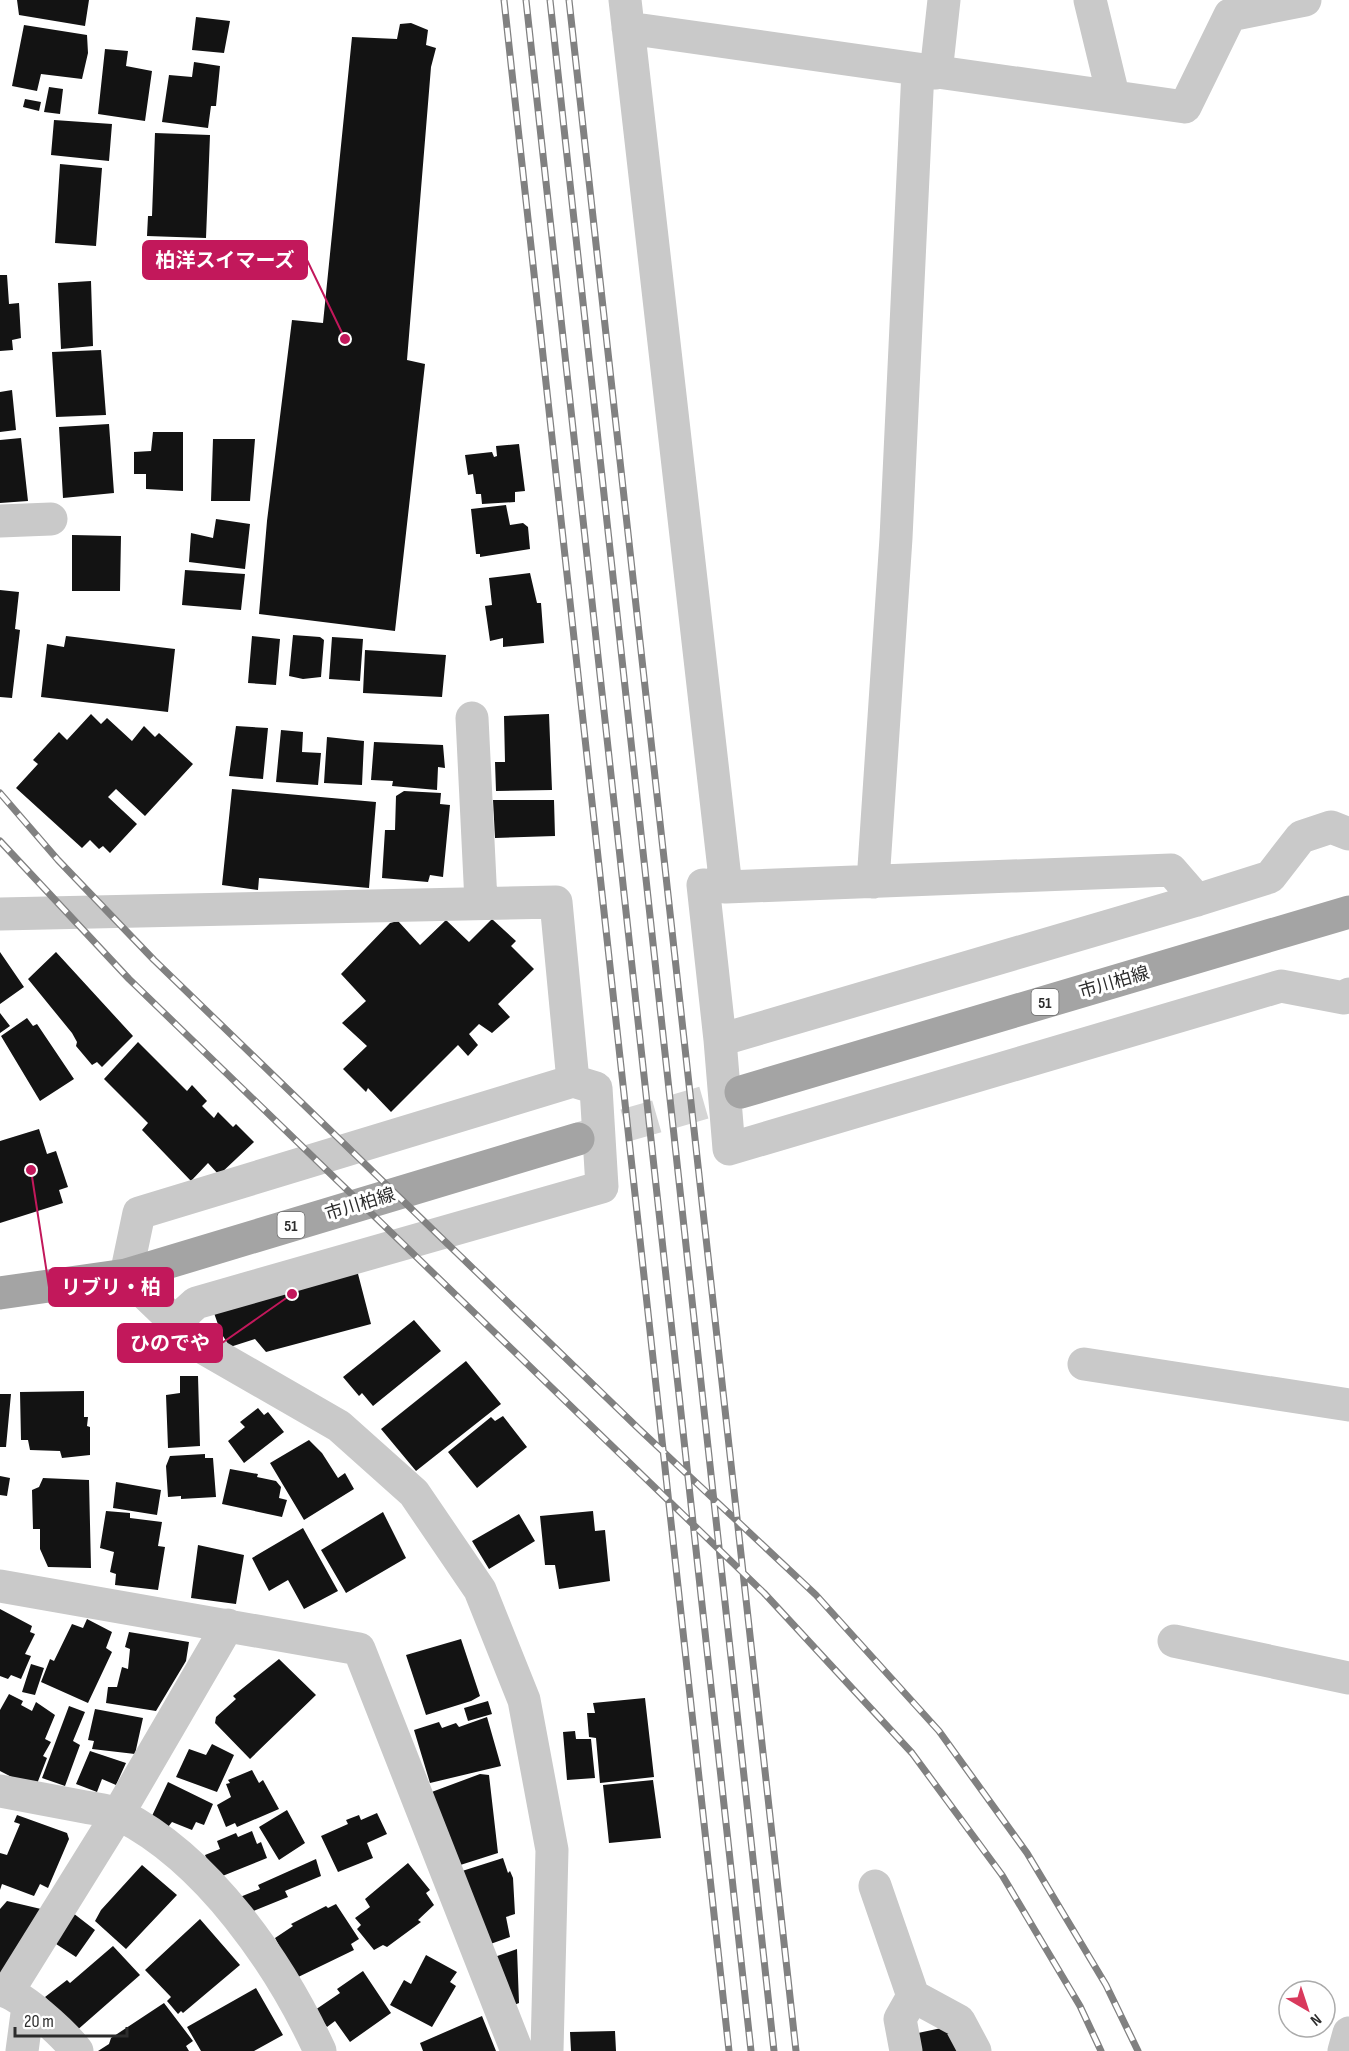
<svg xmlns="http://www.w3.org/2000/svg" width="1349" height="2051" font-family="'Sofia Sans Condensed','Noto Sans JP',sans-serif">
<rect width="100%" height="100%" fill="#fff"/>
<!-- building -->
<path fill="#131313" d="M 17,0 L 89,0 L 85,26 L 19,15 Z
M 196,17 L 230,21 L 224,53 L 192,50 Z
M 411,23 L 428,30 L 426,45 L 436,48 L 431,67 L 407,360 L 425,364 L 395,631 L 259,614 L 267,521 L 292,320 L 323,323 L 352,37 L 397,39 L 400,24 Z
M 24,25 L 87,35 L 88,53 L 82,79 L 41,74 L 37,91 L 12,86 Z
M 105,49 L 128,51 L 126,66 L 152,71 L 145,121 L 98,114 Z
M 194,62 L 220,66 L 216,106 L 211,106 L 208,128 L 162,122 L 169,75 L 192,77 Z
M 49,87 L 63,89 L 60,114 L 44,112 Z
M 25,99 L 41,102 L 39,111 L 23,107 Z
M 54,120 L 112,124 L 109,161 L 51,155 Z
M 155,133 L 210,135 L 206,238 L 147,236 L 148,216 L 152,216 Z
M 60,164 L 102,168 L 96,246 L 55,243 Z
M 0,275 L 7,275 L 9,304 L 19,303 L 21,338 L 12,340 L 13,350 L 0,351 Z
M 91,281 L 93,346 L 61,349 L 58,283 Z
M 101,350 L 106,415 L 56,417 L 52,352 Z
M 12,390 L 16,430 L 0,432 L 0,392 Z
M 109,424 L 114,493 L 63,498 L 59,427 Z
M 153,432 L 183,432 L 183,491 L 146,489 L 146,474 L 134,474 L 134,452 L 151,451 Z
M 21,438 L 28,501 L 0,503 L 0,440 Z
M 213,439 L 255,439 L 250,501 L 211,501 Z
M 519,444 L 525,491 L 515,492 L 515,502 L 482,504 L 481,494 L 476,494 L 473,474 L 468,475 L 465,455 L 492,452 L 494,457 L 497,456 L 496,446 Z
M 506,505 L 510,525 L 523,523 L 528,527 L 530,549 L 480,557 L 480,554 L 476,554 L 471,509 Z
M 216,519 L 250,524 L 245,569 L 189,562 L 191,533 L 213,538 Z
M 72,535 L 121,536 L 120,591 L 72,591 Z
M 185,570 L 245,574 L 241,610 L 182,605 Z
M 530,573 L 537,603 L 541,603 L 544,643 L 503,647 L 503,638 L 490,641 L 485,606 L 492,605 L 489,578 Z
M 0,590 L 19,592 L 15,629 L 20,630 L 12,698 L 0,697 Z
M 293,635 L 320,637 L 324,640 L 321,677 L 303,679 L 289,676 Z
M 66,636 L 175,649 L 168,712 L 41,697 L 47,644 L 64,647 Z
M 252,636 L 280,639 L 276,685 L 248,683 Z
M 332,637 L 363,639 L 360,681 L 329,679 Z
M 365,650 L 446,655 L 442,697 L 363,693 Z
M 91,714 L 101,724 L 107,718 L 132,741 L 144,726 L 155,737 L 159,733 L 193,764 L 145,816 L 116,789 L 108,797 L 137,824 L 110,853 L 103,846 L 99,849 L 90,840 L 82,848 L 16,788 L 38,764 L 33,760 L 59,732 L 67,740 Z
M 549,714 L 552,790 L 496,791 L 495,762 L 505,762 L 504,716 Z
M 236,726 L 268,728 L 263,779 L 229,776 Z
M 281,730 L 303,732 L 302,752 L 321,753 L 318,785 L 276,782 Z
M 327,737 L 364,741 L 362,785 L 324,783 Z
M 374,742 L 443,745 L 445,768 L 438,767 L 437,790 L 392,786 L 393,781 L 371,780 Z
M 232,789 L 376,802 L 369,888 L 259,878 L 258,890 L 222,885 Z
M 404,791 L 441,793 L 440,804 L 450,805 L 443,877 L 430,875 L 428,882 L 382,878 L 385,830 L 395,830 L 396,796 Z
M 493,800 L 554,800 L 555,836 L 495,838 Z
M 492,919 L 516,941 L 511,946 L 534,969 L 498,1004 L 510,1017 L 492,1033 L 479,1024 L 469,1034 L 478,1045 L 468,1056 L 458,1045 L 391,1112 L 368,1088 L 366,1092 L 343,1069 L 367,1046 L 342,1023 L 366,1001 L 341,974 L 390,923 L 398,921 L 420,945 L 446,920 L 469,942 Z
M 0,952 L 24,987 L 0,1004 Z
M 56,952 L 133,1036 L 102,1067 L 97,1062 L 92,1065 L 76,1046 L 77,1042 L 72,1033 L 28,979 Z
M 0,1013 L 10,1026 L 0,1033 Z
M 27,1018 L 33,1026 L 37,1024 L 74,1079 L 40,1101 L 1,1036 Z
M 138,1042 L 187,1091 L 192,1085 L 207,1101 L 202,1106 L 214,1118 L 218,1112 L 233,1127 L 236,1124 L 254,1142 L 219,1175 L 208,1163 L 191,1181 L 142,1130 L 148,1123 L 104,1079 Z
M 39,1129 L 47,1154 L 56,1151 L 68,1187 L 59,1190 L 63,1203 L 0,1223 L 0,1141 Z
M 357,1270 L 371,1324 L 266,1352 L 255,1339 L 230,1347 L 221,1333 L 214,1313 Z
M 414,1320 L 441,1351 L 373,1406 L 362,1393 L 359,1396 L 343,1377 Z
M 466,1361 L 501,1404 L 416,1471 L 381,1429 Z
M 180,1376 L 198,1376 L 200,1446 L 168,1448 L 166,1395 L 180,1393 Z
M 84,1391 L 84,1417 L 88,1417 L 87,1426 L 90,1427 L 90,1455 L 62,1458 L 60,1451 L 30,1450 L 28,1440 L 21,1440 L 20,1392 Z
M 0,1394 L 11,1394 L 6,1447 L 0,1447 Z
M 258,1408 L 264,1415 L 268,1412 L 284,1432 L 244,1463 L 228,1441 L 245,1427 L 240,1422 Z
M 503,1416 L 527,1447 L 477,1488 L 448,1452 L 491,1417 L 495,1421 Z
M 309,1440 L 322,1453 L 338,1478 L 345,1473 L 354,1489 L 304,1520 L 270,1463 Z
M 205,1454 L 205,1458 L 213,1458 L 216,1497 L 181,1499 L 181,1496 L 168,1497 L 166,1466 L 170,1456 Z
M 230,1469 L 258,1474 L 257,1477 L 276,1481 L 281,1487 L 279,1498 L 287,1500 L 282,1517 L 222,1504 Z
M 0,1476 L 10,1478 L 7,1496 L 0,1495 Z
M 43,1478 L 89,1480 L 91,1568 L 48,1567 L 40,1549 L 40,1529 L 33,1529 L 32,1490 L 39,1487 Z
M 116,1482 L 161,1490 L 157,1515 L 113,1508 Z
M 106,1511 L 130,1513 L 130,1518 L 162,1522 L 158,1546 L 165,1547 L 158,1590 L 115,1585 L 116,1574 L 110,1572 L 114,1552 L 100,1548 Z
M 593,1511 L 595,1531 L 605,1530 L 610,1581 L 559,1589 L 555,1565 L 545,1565 L 540,1516 Z
M 383,1512 L 406,1558 L 346,1593 L 321,1550 Z
M 519,1514 L 535,1541 L 489,1569 L 472,1541 Z
M 303,1528 L 338,1591 L 304,1609 L 288,1580 L 269,1591 L 252,1558 Z
M 198,1545 L 244,1555 L 236,1604 L 191,1598 Z
M 0,1609 L 32,1626 L 30,1632 L 35,1634 L 25,1654 L 31,1656 L 21,1679 L 11,1675 L 8,1679 L 0,1676 Z
M 87,1619 L 112,1632 L 106,1648 L 112,1652 L 88,1703 L 41,1682 L 50,1659 L 54,1661 L 72,1624 L 83,1628 Z
M 129,1632 L 189,1642 L 186,1661 L 156,1711 L 106,1703 L 108,1687 L 117,1687 L 122,1667 L 128,1669 L 130,1649 L 125,1647 Z
M 461,1639 L 480,1696 L 471,1701 L 426,1715 L 406,1655 Z
M 279,1659 L 316,1695 L 250,1759 L 215,1723 L 216,1717 L 236,1699 L 233,1696 Z
M 31,1664 L 44,1668 L 35,1695 L 22,1692 Z
M 9,1694 L 23,1701 L 21,1705 L 32,1711 L 36,1702 L 55,1715 L 45,1739 L 51,1742 L 43,1756 L 47,1758 L 35,1789 L 0,1771 L 0,1710 Z
M 645,1698 L 654,1777 L 600,1783 L 596,1738 L 589,1737 L 587,1713 L 595,1713 L 593,1703 Z
M 488,1701 L 492,1714 L 468,1721 L 464,1708 Z
M 69,1706 L 85,1712 L 73,1741 L 80,1745 L 65,1786 L 42,1778 Z
M 95,1709 L 143,1718 L 135,1754 L 92,1749 L 94,1741 L 88,1740 Z
M 487,1717 L 501,1766 L 430,1783 L 414,1730 L 439,1722 L 442,1728 L 456,1723 L 459,1727 Z
M 575,1731 L 576,1739 L 591,1739 L 595,1778 L 567,1780 L 563,1732 Z
M 212,1744 L 234,1755 L 217,1792 L 176,1777 L 189,1749 L 206,1755 Z
M 90,1751 L 126,1763 L 116,1785 L 102,1779 L 97,1792 L 76,1784 Z
M 252,1770 L 259,1783 L 263,1780 L 279,1809 L 237,1827 L 235,1823 L 226,1827 L 217,1805 L 231,1797 L 226,1784 L 230,1783 L 228,1780 Z
M 480,1774 L 489,1775 L 498,1853 L 454,1867 L 429,1793 Z
M 653,1780 L 661,1838 L 609,1843 L 603,1785 Z
M 168,1782 L 213,1804 L 204,1825 L 196,1822 L 192,1830 L 172,1822 L 168,1827 L 151,1818 Z
M 287,1810 L 305,1843 L 279,1860 L 259,1827 Z
M 377,1813 L 387,1834 L 367,1843 L 373,1858 L 338,1872 L 321,1836 L 348,1824 L 346,1820 L 359,1815 L 361,1820 Z
M 17,1815 L 67,1833 L 69,1839 L 48,1888 L 40,1884 L 34,1896 L 2,1884 L 0,1890 L 0,1853 L 7,1855 L 20,1824 L 14,1822 Z
M 252,1831 L 257,1844 L 261,1842 L 267,1858 L 215,1879 L 205,1855 L 220,1849 L 217,1841 L 236,1833 L 238,1837 Z
M 503,1858 L 508,1873 L 510,1871 L 513,1878 L 515,1914 L 506,1917 L 510,1937 L 482,1947 L 459,1872 Z
M 316,1859 L 321,1876 L 285,1891 L 288,1897 L 246,1914 L 240,1897 L 260,1889 L 258,1885 Z
M 408,1863 L 430,1890 L 426,1893 L 434,1905 L 418,1920 L 421,1922 L 387,1947 L 383,1945 L 374,1950 L 357,1929 L 361,1925 L 355,1918 L 370,1907 L 365,1899 Z
M 142,1865 L 177,1895 L 126,1949 L 95,1921 L 101,1910 Z
M 7,1901 L 41,1909 L 0,1975 L 0,1909 Z
M 336,1904 L 359,1939 L 351,1944 L 354,1950 L 292,1980 L 285,1957 L 275,1938 L 293,1926 L 291,1924 L 326,1906 L 328,1908 Z
M 73,1913 L 95,1930 L 76,1957 L 53,1942 Z
M 200,1919 L 240,1965 L 183,2013 L 181,2011 L 178,2014 L 167,2001 L 171,1997 L 145,1970 Z
M 113,1946 L 140,1975 L 75,2032 L 45,1997 L 67,1980 L 70,1983 Z
M 517,1949 L 519,2003 L 504,2009 L 486,1960 Z
M 426,1955 L 457,1972 L 450,1982 L 456,1986 L 432,2027 L 390,2005 L 404,1980 L 411,1984 Z
M 363,1971 L 391,2013 L 350,2042 L 335,2021 L 327,2027 L 315,2010 L 340,1993 L 337,1989 Z
M 256,1988 L 283,2035 L 254,2051 L 201,2051 L 187,2027 Z
M 164,2003 L 193,2041 L 186,2046 L 189,2051 L 98,2051 L 109,2044 L 111,2038 Z
M 482,2016 L 496,2051 L 423,2051 L 420,2043 Z
M 951,2026 L 959,2051 L 920,2051 L 918,2033 Z
M 615,2031 L 616,2051 L 571,2051 L 570,2032 Z"/>
<g fill="none" stroke-linecap="round" stroke-linejoin="round">
<!-- major-tunnel -->
<path stroke="#d5d5d5" stroke-width="33" stroke-dasharray="33 16" stroke-linecap="butt" d="M 578,1139 L 741,1092"/>
<!-- minor -->
<path stroke="#c9c9c9" stroke-width="33" d="M 625,0 L 726,887
M 1090,0 L 1113,95
M 628,28 L 1185,107 L 1230,15 L 1305,0
M 936,73 L 944,0
M 0,521 L 51,519
M 472,718 L 481,902
M 873,882 L 896,538 L 918,70
M 1197,900 L 1171,870 L 726,887 L 703,885 L 720,1040 L 1197,900 L 1270,877 L 1301,837 L 1331,827 L 1349,834
M 0,914 L 556,902 L 573,1081
M 720,1040 L 729,1149 L 1281,986 L 1344,998 L 1349,994
M 175,1322 L 196,1303 L 602,1187 L 596,1088 L 573,1081 L 139,1213 L 126,1275 L 200,1346 L 339,1426 L 414,1493 L 480,1590 L 524,1700 L 552,1850 L 547,2051
M 1084,1364 L 1349,1405
M 0,1586 L 359,1649 L 517,2051
M 1174,1641 L 1349,1678
M 0,1791 C 28,1796 57,1802 85,1807 C 96,1809 110,1810 120,1815 C 208,1859 280,1964 320,2051
M 875,1886 L 913,1996 L 900,2019 L 906,2051
M 0,1990 C 20,1993 64,2034 77,2051
M 8,1991 L 118,1814 L 228,1625
M 913,1996 L 959,2021 L 975,2051
M 22,2051 L 28,2006
M 1344,2051 L 1349,2033"/>
<!-- major -->
<path stroke="#a4a4a4" stroke-width="33" d="M 741,1092 L 1349,912
M 0,1293 L 126,1275 L 578,1139"/>
<!-- rail casing -->
<g stroke="#818181" stroke-width="7">
<path id="rail" d="M 504,0 L 729,2051
M 526,0 L 751,2051
M 550,0 L 774,2051
M 569,0 L 796,2051
M 0,793 L 58,860 L 154,960 L 639,1429 L 816,1595 L 939,1731 L 1027,1853 L 1106,1985 L 1138,2051
M 0,841 L 129,979 L 764,1593 L 912,1753 L 1002,1875 L 1080,2006 L 1101,2051"/>
</g>
<!-- rail -->
<use href="#rail" stroke="#fff" stroke-width="4.5" stroke-dasharray="14" stroke-linecap="butt"/>
</g>
<g text-anchor="middle" stroke-width="6" stroke-linejoin="round" paint-order="stroke">
<!-- shield labels -->
<g fill="#fff" stroke="#6b6b6b" stroke-width="1.5">
<rect x="1031.5" y="989" width="27" height="26" rx="4.5"/>
<rect x="277.5" y="1212" width="27" height="26" rx="4.5"/>
</g>
<g font-size="16" font-weight="bold" fill="#2c2c2c">
<text x="1045" y="1008">51</text>
<text x="291" y="1231">51</text>
</g>
<!-- street labels -->
<g font-size="18" fill="#2c2c2c" stroke="#fff">
<text transform="translate(1114 982) rotate(-16)" y="6">市川柏線</text>
<text transform="translate(360 1204) rotate(-17)" y="6">市川柏線</text>
</g>
</g>
<!-- callouts -->
<path fill="none" stroke="#c2185b" stroke-width="2" d="M345 339L307 260M31 1170L49 1287M292 1294L222 1343"/>
<g fill="#c2185b" stroke="#fff" stroke-width="2">
<circle cx="345" cy="339" r="6"/>
<circle cx="31" cy="1170" r="6"/>
<circle cx="292" cy="1294" r="6"/>
</g>
<g fill="#c2185b" stroke="#c2185b" stroke-width="2">
<rect x="143" y="241" width="164" height="38" rx="6"/>
<rect x="49" y="1268" width="124" height="38" rx="6"/>
<rect x="118" y="1324" width="104" height="38" rx="6"/>
</g>
<g font-size="20" text-anchor="middle" font-weight="bold" fill="#fff">
<text x="225" y="267">柏洋スイマーズ</text>
<text x="111" y="1294">リブリ・柏</text>
<text x="170" y="1350">ひのでや</text>
</g>
<!-- north arrow -->
<g transform="translate(1307 2009) rotate(141)"><circle r="28" fill="#ffffff" stroke="#ababab" stroke-width="1.5"/>
<path d="M0-4.5L10 22L0 15L-10 22Z" fill="#d9395c"/>
<text y="-9" font-size="16" font-weight="bold" text-anchor="middle" fill="#2c2c2c">N</text>
</g>
<!-- scale -->
<path d="M15 2027v9h112v-9" fill="none" stroke="#2c2c2c" stroke-width="3"/>
<text x="24" y="2027" font-size="18" fill="#2c2c2c" stroke="#ffffff" stroke-width="4.5" paint-order="stroke">20 m</text>
</svg>
